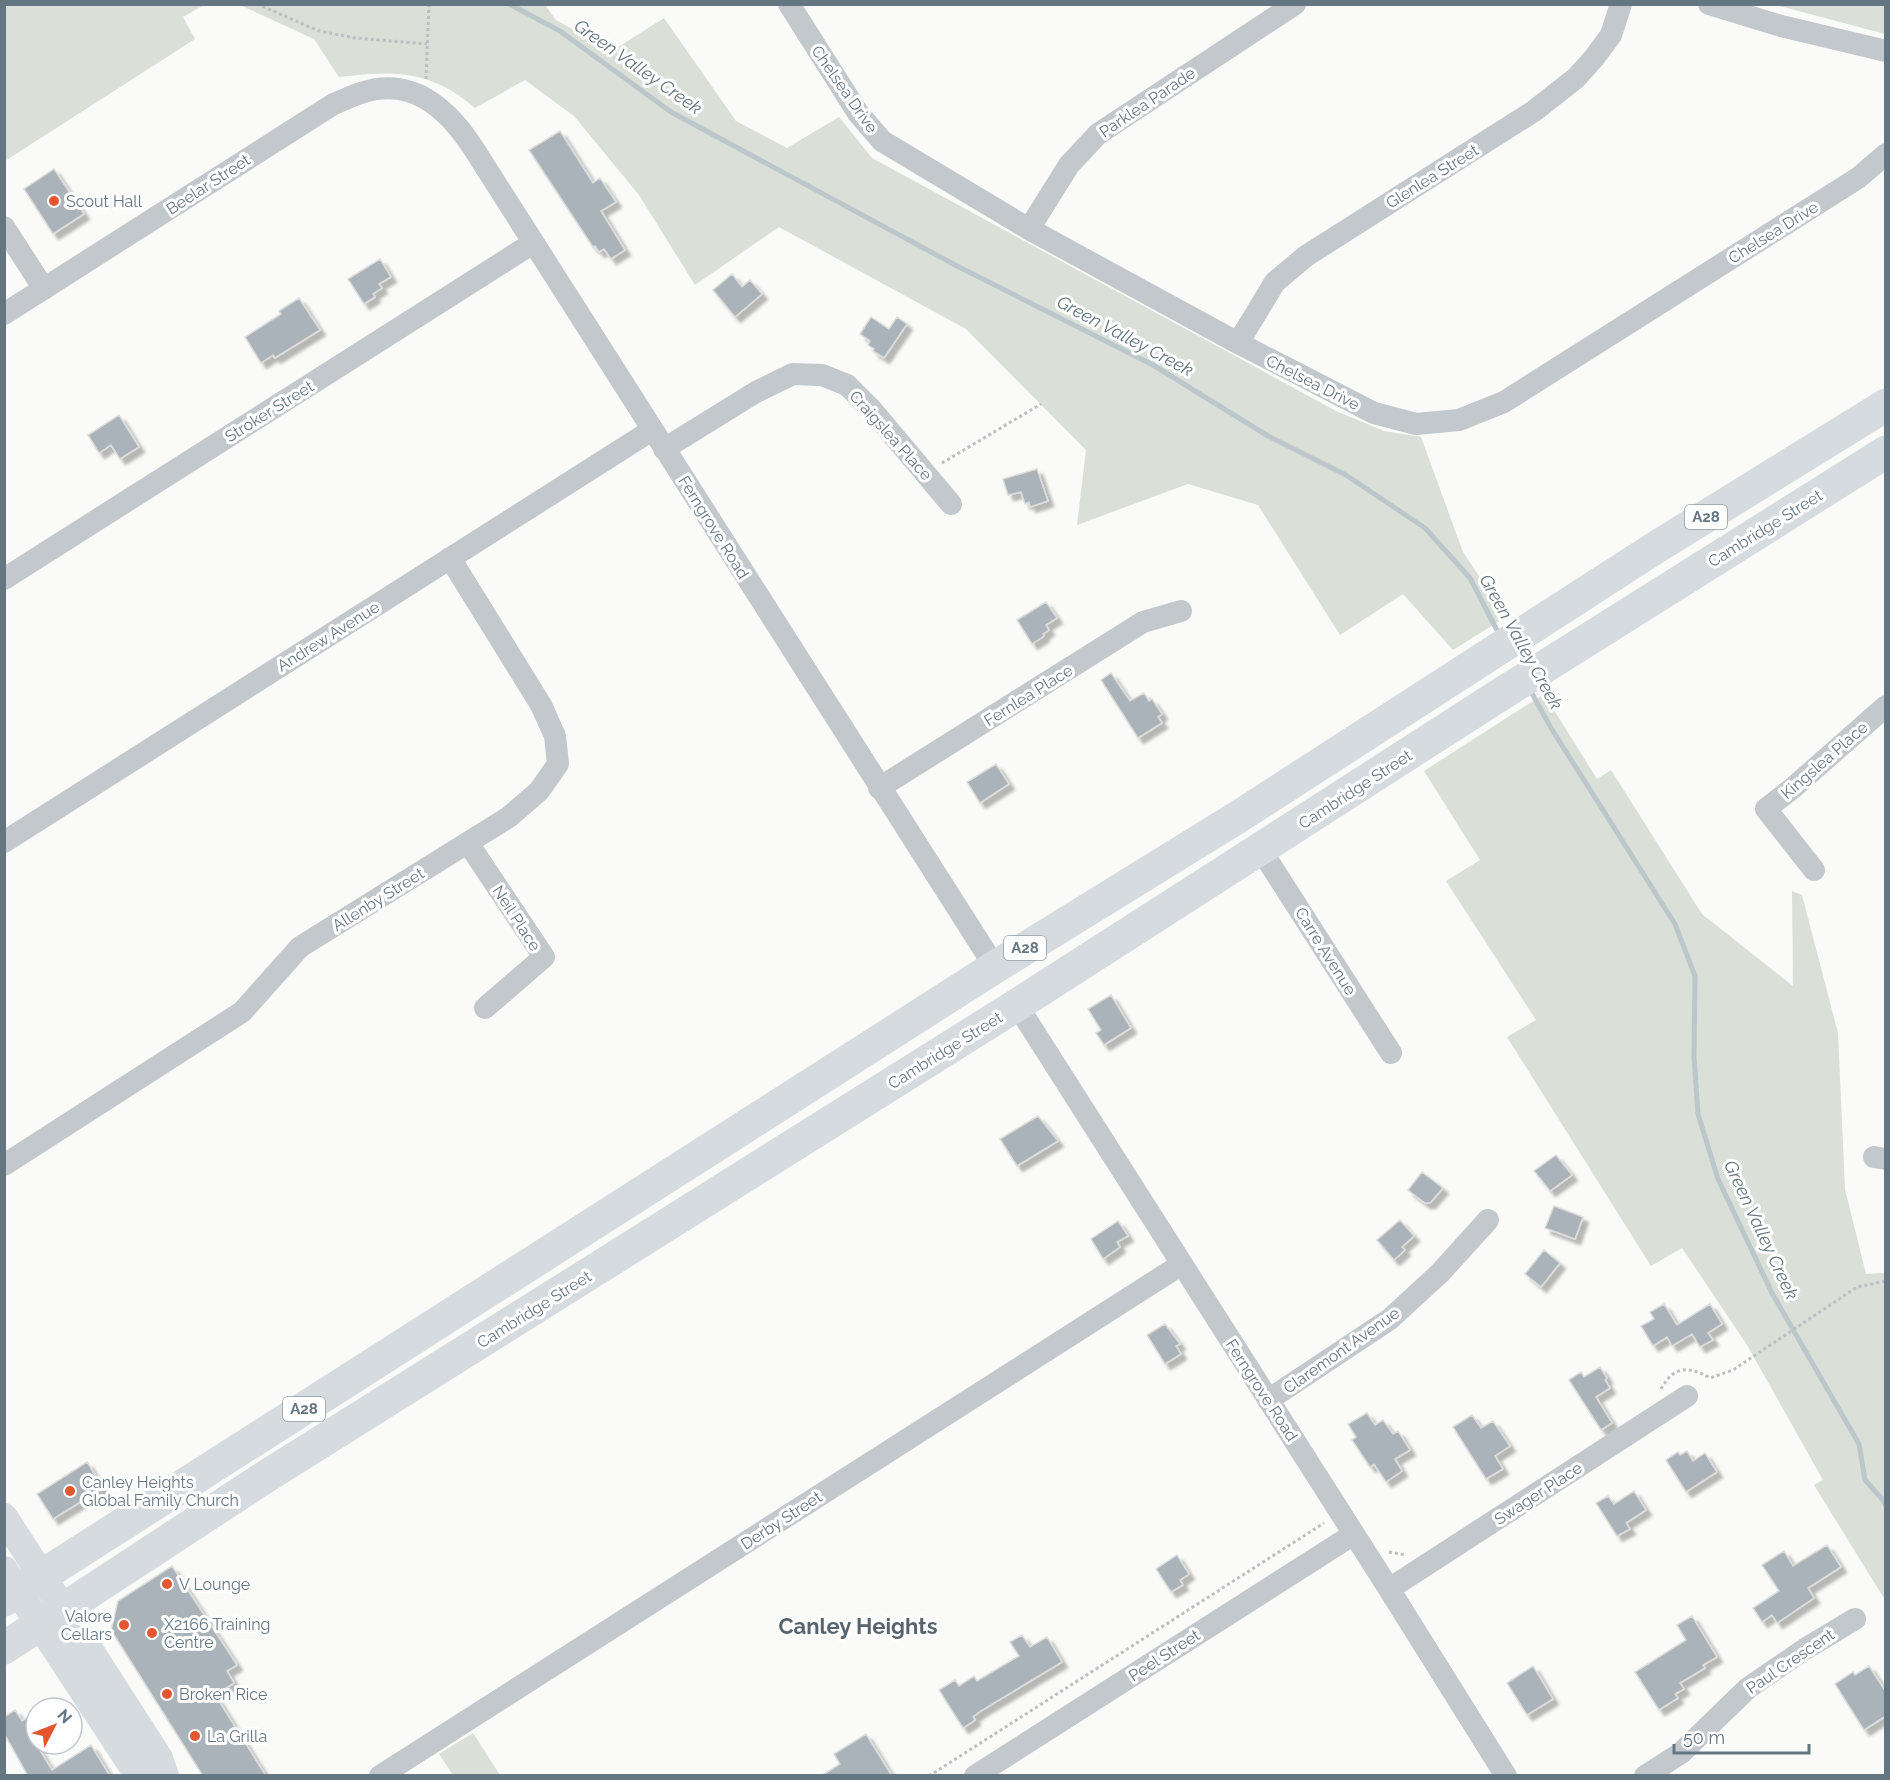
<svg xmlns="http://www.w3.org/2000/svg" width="1890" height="1780" font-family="Raleway,sans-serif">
<defs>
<filter id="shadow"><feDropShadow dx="5.5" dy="5.5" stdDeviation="1.5" flood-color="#0004"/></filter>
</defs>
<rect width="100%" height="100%" fill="#fafaf8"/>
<!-- green -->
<path fill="#dadfd7" d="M 5,4 L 204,4 L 204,5 L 183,17 L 195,39 L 5,161 Z
M 240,5 L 545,5 L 556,20 L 612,51 L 664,18 L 736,121 L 787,148 L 839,117 L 872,158 L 1336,411 L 1384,431 L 1421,437 L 1463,552 L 1506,617 L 1453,650 L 1403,594 L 1340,635 L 1258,505 L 1188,484 L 1077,525 L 1086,450 L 966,329 L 779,227 L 695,285 L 639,195 L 574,116 L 525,80 L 475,108 C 431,70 395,70 339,77 L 314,39 Z
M 1776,5 L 1885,5 L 1885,34 Z
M 1544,694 L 1597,779 L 1611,770 L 1702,914 L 1793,986 L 1792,891 L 1802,895 L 1838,1033 L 1845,1189 L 1866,1274 L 1885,1273 L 1885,1600 L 1814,1485 L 1823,1480 L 1747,1345 L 1682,1248 L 1651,1266 L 1507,1037 L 1536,1020 L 1446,881 L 1480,860 L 1424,771 Z
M 473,1733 L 500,1775 L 453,1775 L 439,1754 Z"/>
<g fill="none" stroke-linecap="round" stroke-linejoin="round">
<!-- stream -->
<path stroke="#bbc7cb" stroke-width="5" d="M 509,4 L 560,31 L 671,112 L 957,266 L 1153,365 L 1268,436 L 1346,475 L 1425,528 L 1470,578 L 1500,636
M 1529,688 L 1551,728 L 1675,924 L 1695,976 L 1694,1057 L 1698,1114 L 1718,1179 L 1772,1293 L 1859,1444 L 1865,1480 L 1883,1500 L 1886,1506"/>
</g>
<!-- building -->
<path fill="#aab3b9" stroke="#dcdcda" stroke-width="1.5" filter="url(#shadow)" d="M 560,131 L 593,183 L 600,178 L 616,202 L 601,211 L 625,250 L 611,259 L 604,249 L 599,252 L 595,246 L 593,247 L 529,150 Z
M 54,169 L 84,214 L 53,234 L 24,189 Z
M 380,259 L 391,277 L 379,284 L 382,288 L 373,294 L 375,297 L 364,304 L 348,279 Z
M 732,274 L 742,287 L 750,280 L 762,294 L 735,317 L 713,290 Z
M 299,298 L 320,330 L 275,358 L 273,355 L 261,363 L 245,337 L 281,314 L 279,311 Z
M 871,317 L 889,329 L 897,317 L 907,324 L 884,358 L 873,351 L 874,349 L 868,345 L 870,341 L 860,334 Z
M 119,415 L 139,447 L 120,459 L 111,445 L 99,453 L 88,435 Z
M 1037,469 L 1048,501 L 1030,507 L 1029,502 L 1025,504 L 1021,492 L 1008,495 L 1003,479 Z
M 1046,602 L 1057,618 L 1046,625 L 1049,630 L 1043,634 L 1044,636 L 1032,644 L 1017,620 Z
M 1111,673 L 1130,701 L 1144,693 L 1149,701 L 1152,699 L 1162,714 L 1158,717 L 1162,723 L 1138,738 L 1101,680 Z
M 996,764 L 1009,784 L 980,803 L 967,782 Z
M 1111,995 L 1131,1028 L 1104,1045 L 1096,1033 L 1101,1030 L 1088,1009 Z
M 1038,1116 L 1058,1141 L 1017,1166 L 1000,1139 Z
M 1556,1155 L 1572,1175 L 1550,1191 L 1534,1171 Z
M 1422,1172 L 1443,1188 L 1430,1203 L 1425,1203 L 1408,1190 Z
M 1554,1206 L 1583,1217 L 1575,1239 L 1545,1228 Z
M 1400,1220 L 1414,1236 L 1402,1247 L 1405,1250 L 1394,1260 L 1377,1240 Z
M 1118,1221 L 1128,1236 L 1117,1242 L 1120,1247 L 1103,1259 L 1091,1239 Z
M 1544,1250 L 1560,1263 L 1541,1287 L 1525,1274 Z
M 1664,1304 L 1677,1325 L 1710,1304 L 1722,1324 L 1708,1333 L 1713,1340 L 1700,1347 L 1692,1334 L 1672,1346 L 1667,1337 L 1653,1346 L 1641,1326 L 1654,1319 L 1650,1312 Z
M 1165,1324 L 1180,1344 L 1176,1346 L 1181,1354 L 1165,1364 L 1147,1335 Z
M 1600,1367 L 1607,1378 L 1605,1380 L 1610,1388 L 1596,1397 L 1612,1423 L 1601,1430 L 1569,1380 L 1581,1372 L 1584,1377 Z
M 1367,1413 L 1375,1425 L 1383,1420 L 1393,1434 L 1398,1431 L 1410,1450 L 1395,1459 L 1402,1471 L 1386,1482 L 1374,1464 L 1370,1467 L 1352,1440 L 1356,1437 L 1348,1424 Z
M 1472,1415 L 1481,1428 L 1493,1421 L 1510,1446 L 1495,1456 L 1503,1469 L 1486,1479 L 1453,1427 Z
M 1687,1451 L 1693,1461 L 1705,1453 L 1717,1472 L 1686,1492 L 1666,1460 L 1678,1452 L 1680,1455 Z
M 87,1462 L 103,1488 L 53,1519 L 37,1494 Z
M 1634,1491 L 1646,1510 L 1626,1523 L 1630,1529 L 1617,1536 L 1596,1503 L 1608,1496 L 1614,1504 Z
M 1827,1545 L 1841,1567 L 1808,1588 L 1814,1598 L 1777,1623 L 1772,1615 L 1762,1622 L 1753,1608 L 1779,1591 L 1762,1565 L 1784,1551 L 1793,1566 Z
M 1177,1555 L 1189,1574 L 1180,1580 L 1183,1585 L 1171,1592 L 1156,1569 Z
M 172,1566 L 237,1665 L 227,1671 L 234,1683 L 215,1695 L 266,1776 L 203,1776 L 111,1630 L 118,1601 Z
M 1692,1616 L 1717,1657 L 1703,1665 L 1705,1668 L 1680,1683 L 1684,1689 L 1675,1694 L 1678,1698 L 1659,1710 L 1635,1672 L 1686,1640 L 1677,1625 Z
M 1022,1635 L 1030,1647 L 1047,1637 L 1062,1662 L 979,1712 L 973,1717 L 975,1720 L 963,1728 L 939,1690 L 955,1680 L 959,1686 L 974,1676 L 977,1681 L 1019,1656 L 1010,1642 Z
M 1533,1666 L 1553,1699 L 1527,1715 L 1507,1683 Z
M 1869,1666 L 1886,1692 L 1886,1716 L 1864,1730 L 1835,1684 L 1853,1672 L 1855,1675 Z
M 15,1710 L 22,1721 L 36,1712 L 36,1744 L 52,1770 L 91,1745 L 110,1776 L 28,1776 L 4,1733 L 4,1717 Z
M 866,1734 L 892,1776 L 821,1776 L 840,1764 L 834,1754 Z"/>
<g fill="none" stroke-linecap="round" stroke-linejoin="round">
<!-- path -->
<path stroke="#bbbfc2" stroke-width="3" stroke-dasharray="3 3" stroke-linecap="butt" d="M 257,4 L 319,31 L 355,38 L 427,44
M 1881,4 L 1886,6
M 426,79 L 429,4
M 942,463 L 1041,404
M 1661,1389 C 1674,1365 1689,1366 1710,1378 L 1733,1370 L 1857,1287 L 1886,1281
M 1389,1552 L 1406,1555
M 929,1776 L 1324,1523"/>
<!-- minor -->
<path stroke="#c3c8cc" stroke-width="22" d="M 789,4 L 858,113 L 882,141 L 1029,229 L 1238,343 L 1374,413 L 1416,424 L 1459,420 L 1504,402 L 1858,178 L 1886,154
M 1709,4 L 1781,26 L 1886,51
M 4,227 L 44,289
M 1029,229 L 1069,165 L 1098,134 L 1295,4
M 4,314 L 332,105 C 341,101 351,96 361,93 C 411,76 446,107 472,146 L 995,967
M 1238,343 L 1275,282 L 1306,256 L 1534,111 L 1576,78 L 1594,58 L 1611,35 L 1621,4
M 664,449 L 756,392 L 793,374 L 822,375 L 847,385 L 872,410 L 951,504
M 4,579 L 533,243
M 879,788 L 1143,622 L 1181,611
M 4,842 L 652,430
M 468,843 L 544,957 L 485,1008
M 1261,850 L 1391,1053
M 1814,870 L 1766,809 L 1794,787 L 1886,706
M 1017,1005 L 1389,1589 L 1506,1776
M 1874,1157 L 1886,1159
M 4,1165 L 242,1012 L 300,947 L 509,817 L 539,791 L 558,764 L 555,736 L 541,705 L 450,558
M 1268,1400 L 1390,1319 L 1440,1273 L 1488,1220
M 1389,1589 L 1687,1396
M 380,1776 L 1182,1264
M 975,1776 L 1354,1534
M 1645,1776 L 1681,1753 L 1748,1688 L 1805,1649 L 1855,1619"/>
<!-- major -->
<path stroke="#d6dbdf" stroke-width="28" d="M 4,1517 L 159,1758 L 165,1776
M 4,1570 L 139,1776"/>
<!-- highway -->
<path stroke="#d6dbdf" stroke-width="33" d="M 4,1600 L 995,967 L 1238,817 L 1655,548 L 1886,405
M 4,1648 L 262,1479 L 1017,1005 L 1506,691 L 1886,452"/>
</g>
<!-- markers -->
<g fill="#e4572e" stroke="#fff" stroke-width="2">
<circle cx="54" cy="201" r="6"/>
<circle cx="70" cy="1491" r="6"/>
<circle cx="167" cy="1584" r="6"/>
<circle cx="124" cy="1625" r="6"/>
<circle cx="152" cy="1633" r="6"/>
<circle cx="167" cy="1694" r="6"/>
<circle cx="195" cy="1736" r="6"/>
</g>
<g text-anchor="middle" stroke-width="6" stroke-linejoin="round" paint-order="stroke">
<!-- shield labels -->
<g fill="#fff" stroke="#939fa8" stroke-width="1.5">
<rect x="1685" y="505" width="42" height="24" rx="4.5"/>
<rect x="1004" y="936" width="42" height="24" rx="4.5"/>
<rect x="283" y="1397" width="42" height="24" rx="4.5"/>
</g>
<g font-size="15" font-weight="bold" fill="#657683">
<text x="1706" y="522">A28</text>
<text x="1025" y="953">A28</text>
<text x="304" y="1414">A28</text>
</g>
<!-- street labels -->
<g font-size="16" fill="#657683" stroke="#fff">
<text transform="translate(845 89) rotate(55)" y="6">Chelsea Drive</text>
<text transform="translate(1147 102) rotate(-34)" y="6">Parklea Parade</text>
<text transform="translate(1432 176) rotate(-32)" y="6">Glenlea Street</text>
<text transform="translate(208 184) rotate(-33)" y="6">Beelar Street</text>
<text transform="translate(1773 232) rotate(-32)" y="6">Chelsea Drive</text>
<text transform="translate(1313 382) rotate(27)" y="6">Chelsea Drive</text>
<text transform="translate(269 411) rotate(-32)" y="6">Stroker Street</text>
<text transform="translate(891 435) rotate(48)" y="6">Craigslea Place</text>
<text transform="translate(714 527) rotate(58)" y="6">Ferngrove Road</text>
<text transform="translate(1765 528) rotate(-32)" y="6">Cambridge Street</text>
<text transform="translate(328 636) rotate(-32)" y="6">Andrew Avenue</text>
<text transform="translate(1028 695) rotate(-32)" y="6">Fernlea Place</text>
<text transform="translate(1824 760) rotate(-41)" y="6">Kingslea Place</text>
<text transform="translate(1355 789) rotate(-33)" y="6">Cambridge Street</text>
<text transform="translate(378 899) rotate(-32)" y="6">Allenby Street</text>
<text transform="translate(517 918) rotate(57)" y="6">Neil Place</text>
<text transform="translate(1326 951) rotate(58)" y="6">Carre Avenue</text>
<text transform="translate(945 1050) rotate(-32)" y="6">Cambridge Street</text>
<text transform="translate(534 1309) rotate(-32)" y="6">Cambridge Street</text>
<text transform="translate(1341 1350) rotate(-35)" y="6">Claremont Avenue</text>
<text transform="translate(1262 1390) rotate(57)" y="6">Ferngrove Road</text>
<text transform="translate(1538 1493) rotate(-33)" y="6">Swager Place</text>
<text transform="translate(781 1520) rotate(-33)" y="6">Derby Street</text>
<text transform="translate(1164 1655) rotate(-33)" y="6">Peel Street</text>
<text transform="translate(1790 1661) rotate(-34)" y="6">Paul Crescent</text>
</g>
<!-- poi labels -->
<g font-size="16" fill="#657683" stroke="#fff" text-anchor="start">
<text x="66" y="207">Scout Hall</text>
<text x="82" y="1488">Canley Heights<tspan x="82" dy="18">Global Family Church</tspan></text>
<text x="179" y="1590">V Lounge</text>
<text x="112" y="1622" text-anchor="end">Valore<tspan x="112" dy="18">Cellars</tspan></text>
<text x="164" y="1630">X2166 Training<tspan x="164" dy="18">Centre</tspan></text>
<text x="179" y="1700">Broken Rice</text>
<text x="207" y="1742">La Grilla</text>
</g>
<!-- water labels -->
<g font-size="18" font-style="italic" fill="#60757c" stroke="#fff">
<text transform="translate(638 67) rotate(35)" y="6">Green Valley Creek</text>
<text transform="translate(1125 336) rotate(28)" y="6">Green Valley Creek</text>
<text transform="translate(1521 642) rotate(61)" y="6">Green Valley Creek</text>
<text transform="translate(1761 1230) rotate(65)" y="6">Green Valley Creek</text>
</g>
<!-- district labels -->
<g font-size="22" font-weight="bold" fill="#57646e" stroke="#fff">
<text x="858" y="1634">Canley Heights</text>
</g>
</g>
<!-- border -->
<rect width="1890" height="1780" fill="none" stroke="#657683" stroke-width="12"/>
<!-- north arrow -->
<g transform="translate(54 1726) rotate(48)"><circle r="28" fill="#ffffff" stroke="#c1c8cd" stroke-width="1.5"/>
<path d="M0-4.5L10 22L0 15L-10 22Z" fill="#e4572e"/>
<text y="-9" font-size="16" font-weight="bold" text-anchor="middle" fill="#657683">N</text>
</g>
<!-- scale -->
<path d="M1674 1744v9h135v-9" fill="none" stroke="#657683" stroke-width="3"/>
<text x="1683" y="1744" font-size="18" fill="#657683" stroke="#ffffff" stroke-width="4.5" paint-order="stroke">50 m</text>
</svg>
